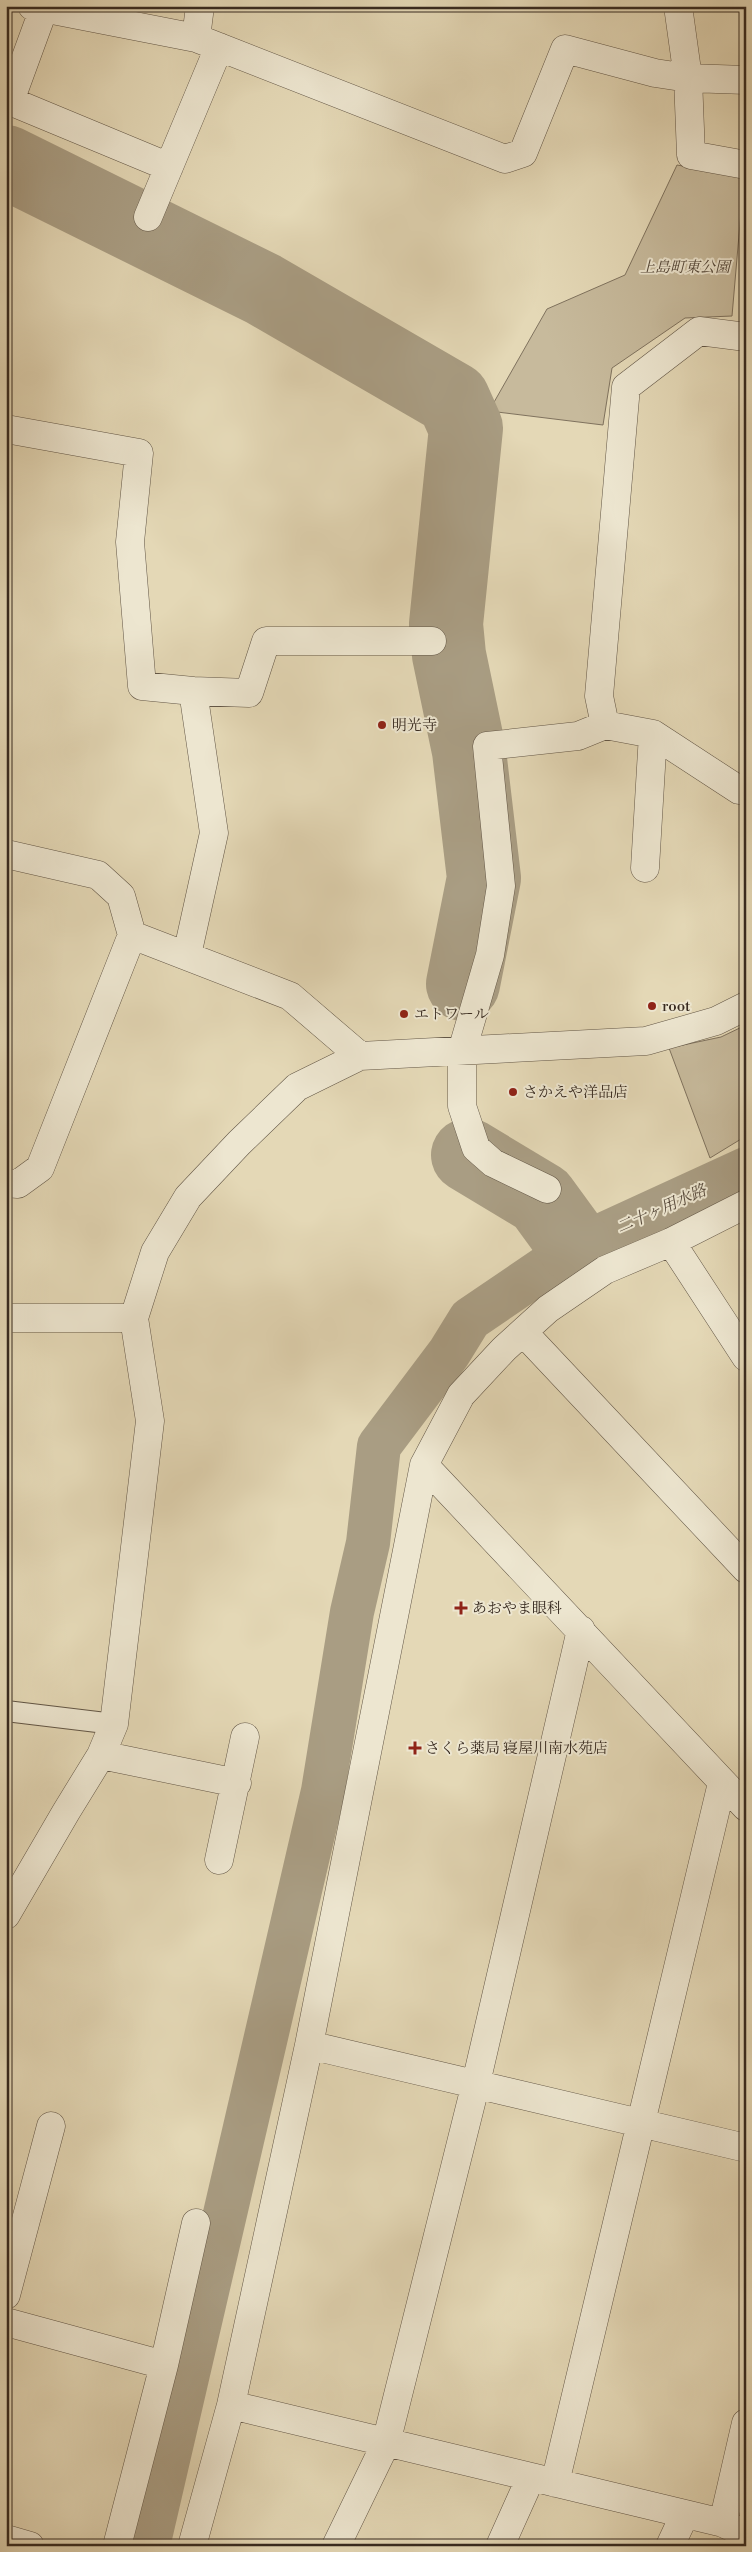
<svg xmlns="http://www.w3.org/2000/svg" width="752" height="2552" font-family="'Libre Bodoni','Noto Serif JP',serif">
<rect width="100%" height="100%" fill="#e4d8b6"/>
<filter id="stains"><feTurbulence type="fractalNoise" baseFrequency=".004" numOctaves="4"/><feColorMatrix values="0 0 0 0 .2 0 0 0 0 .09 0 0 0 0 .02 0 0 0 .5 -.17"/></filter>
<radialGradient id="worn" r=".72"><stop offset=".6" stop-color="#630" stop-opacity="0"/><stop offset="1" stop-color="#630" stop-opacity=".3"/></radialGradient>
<!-- green -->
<path fill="#c7ba9c" stroke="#7f725e" d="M 677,165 L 744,177 L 732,316 L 685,318 L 612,368 L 603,425 L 489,411 L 547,309 L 625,275 Z
M 746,1025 L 746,1136 L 710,1158 L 669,1048 L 721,1037 Z"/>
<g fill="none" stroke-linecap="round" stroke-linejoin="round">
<!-- canal -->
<path stroke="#a99d83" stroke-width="44" d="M 148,2546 L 323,1791 L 352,1612 L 368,1543 L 379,1446 L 449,1353 L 470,1319 L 576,1247 L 746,1169"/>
<!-- river -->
<path stroke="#a99d83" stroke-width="74" d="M 6,162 L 263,289 L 453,399 L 466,428 L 446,624 L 449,655 L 469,751 L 484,878 L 463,984
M 468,1155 L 541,1199 L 576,1247"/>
<!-- service casing -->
<g stroke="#625646" stroke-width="22">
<path id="service" d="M 6,1711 L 114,1724"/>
</g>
<!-- minor casing -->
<g stroke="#625646" stroke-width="29">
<path id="minor" d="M 32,6 L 196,38 L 505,159 L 523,153 L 565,49 L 655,73 L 688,78 L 746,80
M 678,6 L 688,78 L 691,155 L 746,165
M 44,8 L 10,101 L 169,167
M 196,38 L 200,6
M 148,217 L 219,47
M 746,337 L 699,331 L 626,387 L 599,696 L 605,725 L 653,734 L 739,790 L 746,791
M 6,429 L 139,453 L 130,542 L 142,686 L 193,691 L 214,833 L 187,955
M 193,691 L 249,693 L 266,641 L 432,641
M 6,854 L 98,875 L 121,896 L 132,935 L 290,996 L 360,1056
M 645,868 L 653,734
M 6,1183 L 18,1184 L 40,1168 L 132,935
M 547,1189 L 493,1163 L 476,1148 L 462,1106 L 462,1051 L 490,955 L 501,886 L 487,746 L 578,736 L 605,725
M 671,1242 L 746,1357
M 6,1318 L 134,1318
M 523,1332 L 746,1569
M 424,1465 L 746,1807
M 101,1755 L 237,1783
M 219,1860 L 245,1737
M 6,1915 L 66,1812 L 101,1755 L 114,1724 L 150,1421 L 134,1318 L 155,1252 L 188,1197 L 239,1143 L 297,1087 L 360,1056 L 646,1041 L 716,1021 L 746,1006
M 309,2045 L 746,2148
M 6,2295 L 51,2126
M 6,2322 L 164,2365
M 231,2405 L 723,2523 L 746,2534
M 555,2483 L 722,1783
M 723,2523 L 746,2423
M 6,2539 L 30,2546
M 117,2546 L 164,2365 L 196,2223
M 192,2546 L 231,2405 L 309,2045 L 424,1465 L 461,1395 L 504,1349 L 548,1309 L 605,1270 L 671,1242 L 746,1204
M 336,2546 L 386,2443 L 476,2083 L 581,1630
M 500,2546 L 531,2477
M 670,2546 L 685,2514"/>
</g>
<!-- service -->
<use href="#service" stroke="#ede6d0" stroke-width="20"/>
<!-- minor -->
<use href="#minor" stroke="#ede6d0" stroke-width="28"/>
</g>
<!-- markers -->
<g fill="#8f2418" stroke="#ede6d0" stroke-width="2">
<circle cx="382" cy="725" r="5"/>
<circle cx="652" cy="1006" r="5"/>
<circle cx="404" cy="1014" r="5"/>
<circle cx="513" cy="1092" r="5"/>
<path d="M458.5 1600.5h5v5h5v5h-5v5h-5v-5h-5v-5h5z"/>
<path d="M412.5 1740.5h5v5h5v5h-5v5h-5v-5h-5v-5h5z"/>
</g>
<g text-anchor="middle" stroke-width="4" stroke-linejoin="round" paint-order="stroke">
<!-- park labels -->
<g font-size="15" font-style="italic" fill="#544739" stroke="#ede6d0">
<text x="685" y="272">上島町東公園</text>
</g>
<!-- poi labels -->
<g font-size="15" fill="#372a20" stroke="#ede6d0" text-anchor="start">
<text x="392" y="730">明光寺</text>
<text x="662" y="1011">root</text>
<text x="414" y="1019">エトワール</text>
<text x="523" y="1097">さかえや洋品店</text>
<text x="472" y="1613">あおやま眼科</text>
<text x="425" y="1753">さくら薬局 寝屋川南水苑店</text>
</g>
<!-- water labels -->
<g font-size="16" font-style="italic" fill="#594c3e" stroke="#ede6d0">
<text transform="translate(661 1208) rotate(-24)" y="6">二十ヶ用水路</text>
</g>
</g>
<!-- margin -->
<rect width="752" height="2552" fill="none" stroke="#e4d8b6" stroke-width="25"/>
<rect x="8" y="8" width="737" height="2537" fill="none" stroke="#372a20" stroke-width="2.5"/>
<rect x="12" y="12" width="727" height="2527" fill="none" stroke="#372a20"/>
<rect width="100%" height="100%" filter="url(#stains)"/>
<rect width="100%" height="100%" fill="url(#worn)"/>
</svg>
